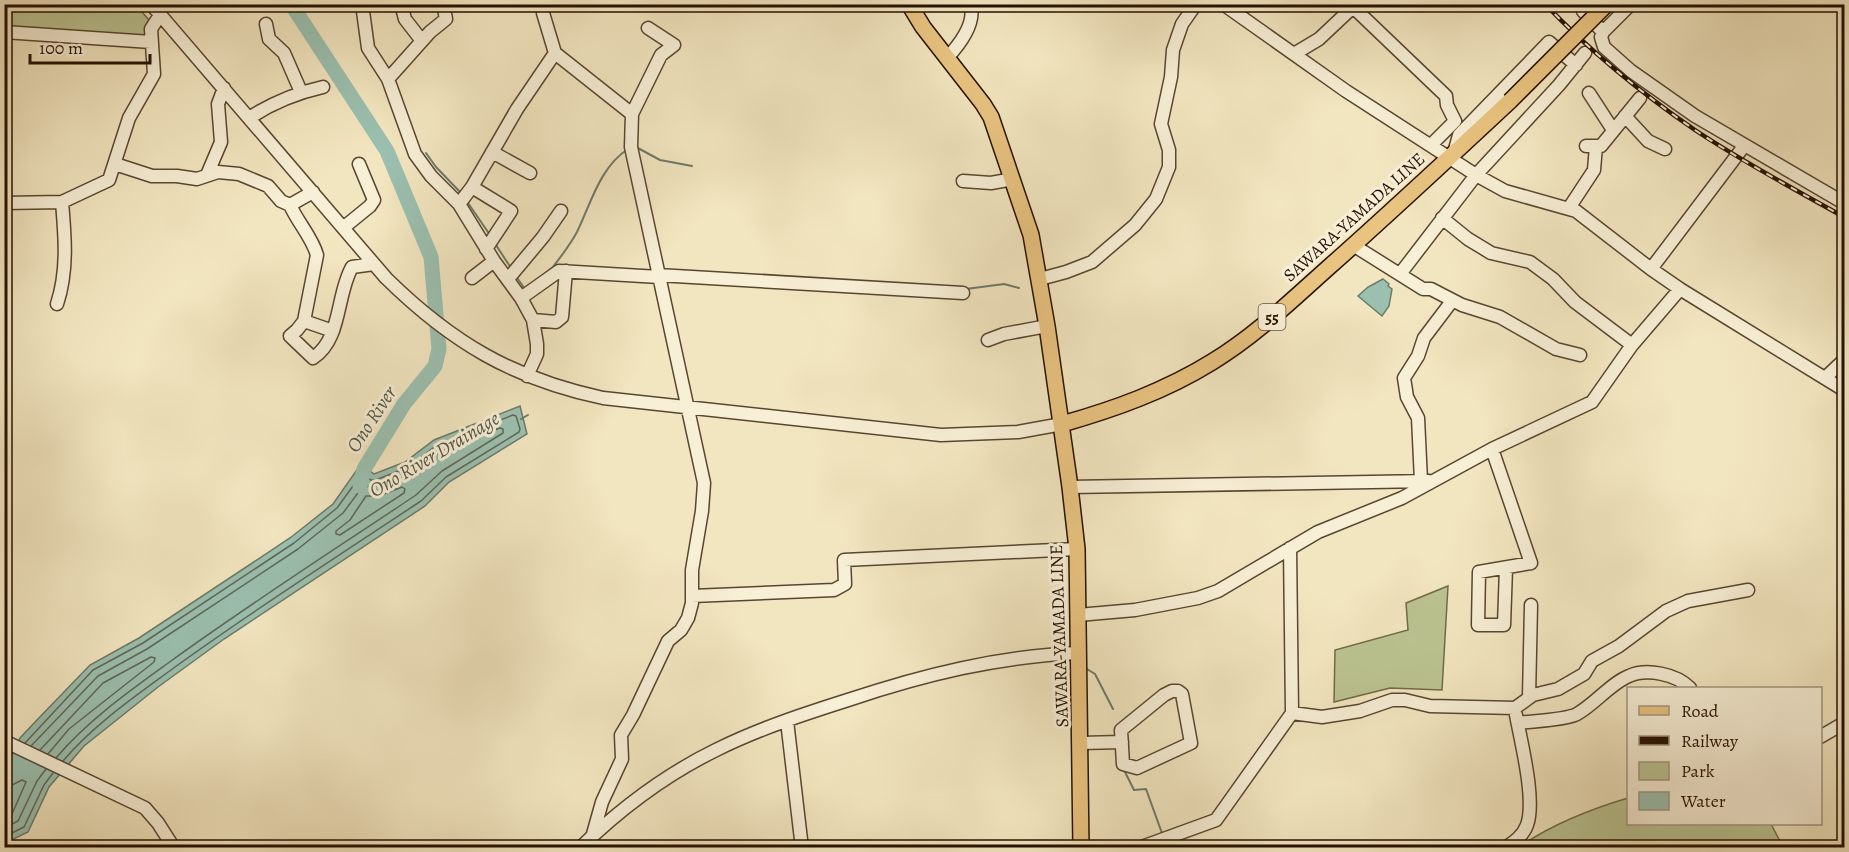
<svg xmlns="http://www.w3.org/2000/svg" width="1849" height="852" font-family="Alegreya,serif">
<rect width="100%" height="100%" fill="#f2e6c0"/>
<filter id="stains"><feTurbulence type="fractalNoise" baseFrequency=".00333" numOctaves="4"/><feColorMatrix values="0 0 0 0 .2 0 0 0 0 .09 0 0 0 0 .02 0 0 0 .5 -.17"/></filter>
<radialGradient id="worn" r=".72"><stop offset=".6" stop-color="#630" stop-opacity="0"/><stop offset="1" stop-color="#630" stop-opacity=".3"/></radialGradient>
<!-- green -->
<path fill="#bbc492" stroke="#706a49" stroke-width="1.5" d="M 4,5 L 136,5 L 149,20 L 145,39 L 5,30 Z
M 1448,586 L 1442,690 L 1390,688 L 1334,702 L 1335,650 L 1408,630 L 1406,603 Z
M 1628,798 L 1628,824 L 1771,824 L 1783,847 L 1519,847 C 1551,825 1591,809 1628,798 Z"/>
<!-- water -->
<path fill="#9bc0b0" stroke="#6c7a6a" stroke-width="1.5" d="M 1383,279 L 1389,284 L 1388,286 L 1392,289 L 1389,306 L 1382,316 L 1358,296 L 1368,287 Z
M 520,406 L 527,434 L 449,482 L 425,506 L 224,639 L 158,687 L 84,746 L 49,787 L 28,832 L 5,843 L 5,768 L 20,738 L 36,721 L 90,665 L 139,638 L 290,538 L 333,504 L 361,464 L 374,474 L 405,462 L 434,440 Z"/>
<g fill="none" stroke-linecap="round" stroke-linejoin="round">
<!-- shore -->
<path stroke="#606858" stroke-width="1.5" d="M 402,487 L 405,489 L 404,493 L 340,535 L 336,534 L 336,531 L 350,520 L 366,496 L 379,496 Z
M 25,743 L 93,670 L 143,643 L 294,543 L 337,508 L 361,475 L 371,480 L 376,480 L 408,467 L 437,445 L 513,415 L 516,416 L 520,429 L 519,432 L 446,477 L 421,501 C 338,556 255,609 175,667 C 136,696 94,724 63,761
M 31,746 L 98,676 L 147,649 L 298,549 L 343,513 L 363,486 C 399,491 415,465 443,451 C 461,442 481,435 500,428 L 503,429 L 503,433 L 442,471 L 416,495 C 334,550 251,603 171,661 C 131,690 88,720 56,758
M 40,750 L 103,683 L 151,657 L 155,658 L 154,662 L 69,729 L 48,754
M 4,786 L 14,784 L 22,780 L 26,782 L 12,814 L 4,818
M 4,828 L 18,821 L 37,781 L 46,769
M 4,837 L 24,827 L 44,785 L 53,773"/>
<!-- stream -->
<path stroke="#6c7a6a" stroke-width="2" d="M 636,147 L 660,160 L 692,166
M 426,153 L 436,167 L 461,193
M 466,200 L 490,235
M 494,242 L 511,268
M 553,267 C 562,255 570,245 577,232 C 591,203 600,167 628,149
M 515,275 L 525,289
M 537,280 L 553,267 L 556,267
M 966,289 L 1004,284 L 1019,288
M 521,419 L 528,415
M 1087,669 L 1095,674 L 1113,709
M 1124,770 L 1134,790 L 1146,789 L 1163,836"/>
<!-- river -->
<path stroke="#9bc0b0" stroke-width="15" d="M 291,4 L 387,151 L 431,257 L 439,349 L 435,366 L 404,404 L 364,469 L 360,486"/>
<!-- minor casing -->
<g stroke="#584630" stroke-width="15">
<path id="minor" d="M 151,4 L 386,278 C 451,342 513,379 603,398 L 941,435 L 1018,432 L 1062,424
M 362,4 L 368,48 L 388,79 L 415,154 L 431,176 L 459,204 L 494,261 L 521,298 L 533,320 L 537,344 L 537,354 L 527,376
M 401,4 L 405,19 L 422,41
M 543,4 L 543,13 L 555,53 L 632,114 L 631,147 L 704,483 L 702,511 L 692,570 L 692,603 L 688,618 L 681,630 L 668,641 L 633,715 L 621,735 L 622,759 L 602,802 L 593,834
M 1223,4 L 1346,91 L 1476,175 L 1505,191 L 1576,211 L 1651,269 L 1680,289 L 1844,390
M 1588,4 L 1583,11 L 1603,32
M 1631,4 L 1603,32 L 1601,37 L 1604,47 L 1631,71 L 1695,116 L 1844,203
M 266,24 L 269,39 L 284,53 L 301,92
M 4,32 L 151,42
M 1294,54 L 1319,39 L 1353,7 L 1446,96 L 1447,105 L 1455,121 L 1431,145
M 947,58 C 959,45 977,23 970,4
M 388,79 L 430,32 L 446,19 L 443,4
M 1589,93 L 1613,130
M 632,114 L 661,55 L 674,45 L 648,28
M 1625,116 L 1648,141 L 1665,149
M 249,118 C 272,103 296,93 323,87
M 1586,146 L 1601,146 L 1640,98
M 492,152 L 530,173
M 1454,153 L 1459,135 L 1549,42 L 1576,65
M 115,164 L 152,176 L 177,176 L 197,179 L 218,172 L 239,174 L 268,186 L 281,201 L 290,205
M 207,175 L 221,142 L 218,104 L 224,88
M 963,181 L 991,183 L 1013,179
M 472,187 L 511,211 L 486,249
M 313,192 L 290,205 C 298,223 312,237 317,255 L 304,321 L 297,330 L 290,336 L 313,358 C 342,339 336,295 352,267 L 374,264
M 4,203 L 62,202 L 109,180 L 129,118 L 154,74 L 151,29 L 160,15
M 459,204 L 472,187 L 517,109 L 555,53
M 1569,208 L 1594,170 L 1596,146
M 1442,218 L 1468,239 L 1491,253 L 1530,262 L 1553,279 L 1575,302 L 1632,345
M 343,228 L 370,206 L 374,200 L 359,164
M 1353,245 L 1423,289 L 1431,289 L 1462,305 L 1500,317 L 1556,349 L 1580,355
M 1651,269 L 1744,146
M 1400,274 L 1476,175 L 1559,85 L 1585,53
M 658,275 L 963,293
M 472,278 L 494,261
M 508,279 L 543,237 L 561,211
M 1040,279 L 1066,272 L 1092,262 L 1135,225 L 1156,199 L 1169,167 L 1169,150 L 1161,124 L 1171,77 L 1173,50 L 1182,24 L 1196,4
M 521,298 L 559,271 L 659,277
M 57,304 C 68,271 65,236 62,202
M 533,320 L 556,322 L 562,317 L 566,271
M 304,321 L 333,331
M 988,340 L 1004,334 L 1047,326
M 1825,378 L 1844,360
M 1492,449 L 1531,563 L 1479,572 L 1478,625 L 1504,625 L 1506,568
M 1421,481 L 1418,418 L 1407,397 L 1404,378 L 1418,356 L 1424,338 L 1452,301
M 1070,487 L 1429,481
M 692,596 L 834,590 L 845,584 L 844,560 L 1077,549
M 1078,615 L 1135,610 L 1198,598 L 1218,591 L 1318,532 L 1402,498 L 1492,449 L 1592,402 L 1632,345 L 1680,289
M 1172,691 L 1178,691 L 1182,694 L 1191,743 L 1137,768 L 1123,764 L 1121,730 L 1164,695 Z
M 1529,697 L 1531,605
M 1292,713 L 1322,717 L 1360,711 L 1392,700 L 1405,700 L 1430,706 L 1515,708 L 1533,695 L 1558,689 L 1584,674 L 1592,661 L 1619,646 L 1666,611 L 1688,601 L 1748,590
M 787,721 L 802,848
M 1518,723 C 1532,721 1566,720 1577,714 C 1595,704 1611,683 1629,676 C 1647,668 1676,674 1690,688
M 1820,737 L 1844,723
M 4,741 L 145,808 L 158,823 L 174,848
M 1081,743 L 1122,742
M 580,848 C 619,810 667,774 716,750 C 758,729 804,714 848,700 C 923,675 999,656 1079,653
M 1139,848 L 1216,820 L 1292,713 L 1290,548
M 1505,848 C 1514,842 1523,836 1527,825 C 1536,800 1521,742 1516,715"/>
</g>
<!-- major casing -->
<g stroke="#251000" stroke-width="18">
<path id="major" d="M 909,4 L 923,27 L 983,104 L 991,117 L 1031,235 L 1047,326 L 1070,487 L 1077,549 L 1081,848
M 1062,424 C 1115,409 1165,391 1212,362 C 1255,336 1292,300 1329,267 C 1390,213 1450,157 1510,101"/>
</g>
<!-- minor -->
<use href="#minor" stroke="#f7efd6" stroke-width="12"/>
<!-- major -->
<use href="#major" stroke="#e9c380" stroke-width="15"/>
<!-- rail casing -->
<g stroke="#251000" stroke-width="4.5">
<path id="rail" d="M 1545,4 C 1590,51 1641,93 1695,130 C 1743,162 1794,189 1844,217"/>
</g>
<!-- rail -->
<use href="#rail" stroke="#f7efd6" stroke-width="2" stroke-dasharray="7" stroke-linecap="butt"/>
<!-- major-bridge casing -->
<g stroke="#251000" stroke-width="18" stroke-linecap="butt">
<path id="major-bridge" d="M 1510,101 L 1607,4"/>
</g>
<!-- major-bridge -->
<use href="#major-bridge" stroke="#e9c380" stroke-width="15"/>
</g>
<g text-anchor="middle" stroke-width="6" stroke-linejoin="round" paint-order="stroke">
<!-- shield labels -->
<rect fill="#f7efd6" stroke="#645340" stroke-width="1.5" x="1258.5" y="304" width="27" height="26" rx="4.5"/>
<g font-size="16" font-weight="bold" fill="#251000">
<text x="1272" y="323">55</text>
</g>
<!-- street labels -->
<g font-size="18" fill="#251000" stroke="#f7efd6">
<text transform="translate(1354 217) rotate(-42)" y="6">SAWARA-YAMADA LINE</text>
<text transform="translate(1059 636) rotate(-92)" y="6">SAWARA-YAMADA LINE</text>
</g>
<!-- water labels -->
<g font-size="20" font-style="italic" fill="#545646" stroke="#f7efd6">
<text transform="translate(371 419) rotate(-57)" y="7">Ono River</text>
<text transform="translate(434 454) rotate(-31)" y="7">Ono River Drainage</text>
</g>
</g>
<!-- margin -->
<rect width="1849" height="852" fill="none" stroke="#f2e6c0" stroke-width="24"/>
<rect x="6" y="6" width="1837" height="840" fill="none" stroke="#251000" stroke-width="3"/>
<rect x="12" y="12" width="1825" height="828" fill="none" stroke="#251000" stroke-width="1.5"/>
<!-- legend -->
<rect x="1627" y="687" width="195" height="138" fill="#f7efd6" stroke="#a39680" stroke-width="1.5"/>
<rect x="1639" y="706" width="30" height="9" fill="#e9c380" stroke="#a39680" stroke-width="1.5"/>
<text x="1681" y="717" font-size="18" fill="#251000">Road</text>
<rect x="1639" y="736" width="30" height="9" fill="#251000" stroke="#a39680" stroke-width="1.5"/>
<text x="1681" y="747" font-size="18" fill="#251000">Railway</text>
<rect x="1639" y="762" width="30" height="18" fill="#bbc492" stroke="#a39680" stroke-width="1.5"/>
<text x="1681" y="777" font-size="18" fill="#251000">Park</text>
<rect x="1639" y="792" width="30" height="18" fill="#9bc0b0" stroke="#a39680" stroke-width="1.5"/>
<text x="1681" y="807" font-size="18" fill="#251000">Water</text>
<!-- scale -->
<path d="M30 54v9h120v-9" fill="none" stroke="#251000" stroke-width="3"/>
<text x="39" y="54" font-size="18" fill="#251000" stroke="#f7efd6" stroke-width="4.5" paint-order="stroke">100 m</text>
<rect width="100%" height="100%" filter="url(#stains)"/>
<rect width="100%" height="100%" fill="url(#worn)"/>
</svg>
